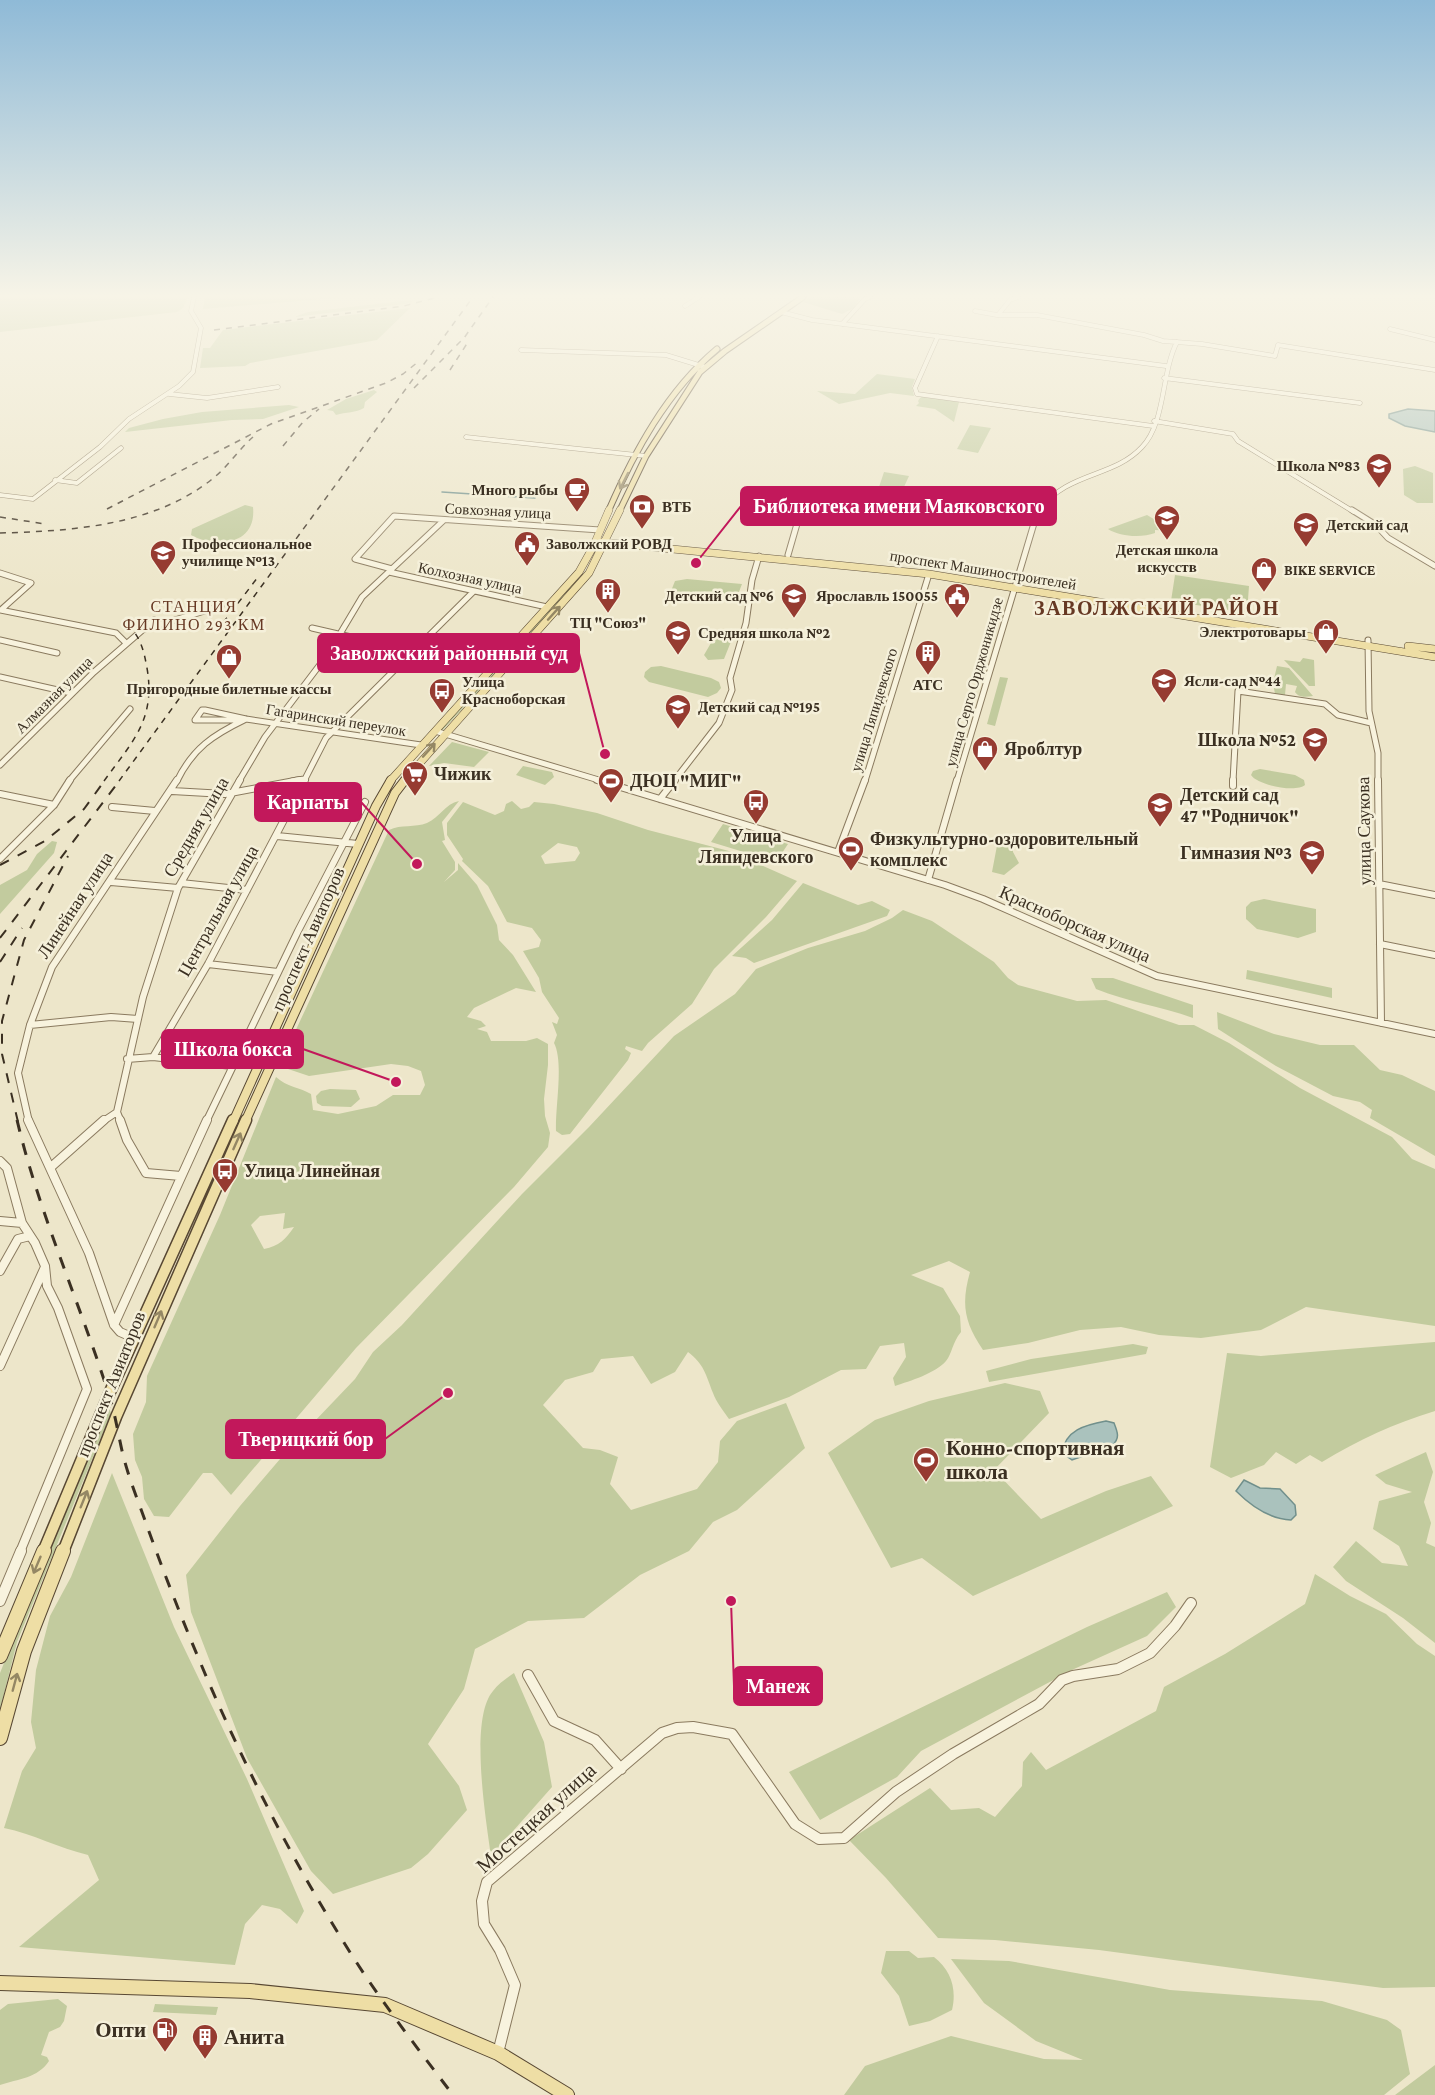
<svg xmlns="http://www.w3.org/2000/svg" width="1435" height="2095" font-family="'Crimson Pro',serif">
<rect width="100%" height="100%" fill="#ede6ca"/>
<!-- green -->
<path fill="#c2cb9e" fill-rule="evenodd" d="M 188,297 L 183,308 L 177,312 L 0,332 L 0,297 Z
M 205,297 L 347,297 L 203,309 Z
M 410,300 L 412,302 L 405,304 L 294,317 L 308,312 Z
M 410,308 L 377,340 L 250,363 L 245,366 L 200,368 L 203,348 L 210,348 L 223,330 Z
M 877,374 L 915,379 L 912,387 L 914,396 L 890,393 L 839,404 L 817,391 L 855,394 Z
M 374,390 L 377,392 L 365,402 L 364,408 C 356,413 346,412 336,415 L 333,411 L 327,410 L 346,399 Z
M 923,396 L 959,402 L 954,422 L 935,409 L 916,406 L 919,403 L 918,401 L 920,398 Z
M 289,405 L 299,407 L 263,419 L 232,420 L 125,432 L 129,428 L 163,419 L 202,412 Z
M 970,425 L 991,428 L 978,453 L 957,449 Z
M 1415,466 L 1433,473 L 1433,503 L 1417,503 L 1404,495 L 1403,469 Z
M 884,472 L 909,476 L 897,502 L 873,505 Z
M 245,505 L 253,507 C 257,545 217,549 191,535 L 192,529 Z
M 1147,515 L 1174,531 L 1155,530 L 1155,533 C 1142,538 1120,537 1108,529 Z
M 1175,575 L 1249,586 L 1247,613 L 1171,601 Z
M 577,579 L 580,580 L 442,731 L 439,730 Z
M 687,579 L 742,584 L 737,597 L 671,591 L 675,581 Z
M 715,636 L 732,639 L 724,659 L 708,660 L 704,655 Z
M 1303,658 L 1314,660 L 1315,686 L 1309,686 L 1284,660 L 1300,662 Z
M 661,666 L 711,678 L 719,682 L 721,688 L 717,693 L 708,697 L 649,682 L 644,677 L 645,672 L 651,667 Z
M 1277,666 L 1289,668 L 1313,696 C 1306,697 1299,698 1295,692 L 1297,686 L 1286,684 L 1285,695 L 1275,694 L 1273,683 Z
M 1000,677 L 1008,678 L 995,726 L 987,724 Z
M 452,742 L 489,752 L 474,767 L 444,763 L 429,766 Z
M 523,766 L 552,772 L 554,777 L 545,785 L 516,775 Z
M 1260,769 L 1295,775 L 1304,780 L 1305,785 C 1296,793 1257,785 1251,775 L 1253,771 Z
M 459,801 L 442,822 L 445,840 L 442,841 L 455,862 L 455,870 L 444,882 L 458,870 L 458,863 L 477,885 L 497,925 L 499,940 L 513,955 L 536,992 L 516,988 L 474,1008 L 467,1017 L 481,1021 L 486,1026 L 477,1029 L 487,1032 L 491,1041 L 526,1041 L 537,1038 L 548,1044 L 548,1065 L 544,1099 L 545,1116 L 550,1133 L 548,1147 L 514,1187 L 356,1348 L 231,1495 L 212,1473 L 203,1473 L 169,1517 L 154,1516 L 144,1499 L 142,1477 L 135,1460 L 133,1434 L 146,1402 L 147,1376 L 220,1215 L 276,1077 C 287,1087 299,1087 311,1094 L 313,1110 L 338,1114 L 376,1106 L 393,1095 L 420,1095 L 425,1085 L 421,1071 L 408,1066 L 391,1064 L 309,1076 L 282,1067 L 287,1049 L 389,830 C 401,824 415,828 427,823 C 440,817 445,804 459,801 ZM 285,1213 L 283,1229 L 294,1227 C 286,1239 279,1246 264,1249 L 251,1225 L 260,1216 Z
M 512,801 L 521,809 L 529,807 L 534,802 L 554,804 L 597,813 L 648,830 L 729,851 L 797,881 L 766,917 L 714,969 L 692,1004 L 648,1043 L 642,1051 L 626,1046 L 625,1049 L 631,1053 L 628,1060 L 570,1134 L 562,1135 L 556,1131 C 555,1107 564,1062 554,1043 L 557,1035 L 552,1022 L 557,1024 L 559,1018 L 542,992 L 539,978 L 523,951 L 539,947 L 541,940 L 532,928 L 507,922 L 488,886 L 462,861 L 463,859 L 447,835 L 447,823 L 463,802 L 495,815 L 504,811 L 506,804 ZM 558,843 L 577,847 L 580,853 L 575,861 L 545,864 L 541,856 Z
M 723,824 L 788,844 L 776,862 L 711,842 Z
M 999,835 L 1013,838 L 1013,852 L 1019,863 L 1004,875 L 992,872 Z
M 52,841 L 57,842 L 54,853 L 0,914 L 0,885 L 27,870 L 37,854 Z
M 803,883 L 858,905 L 872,901 L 890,910 L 887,916 L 754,963 L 746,958 L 732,956 L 772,920 Z
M 1264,899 L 1316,909 L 1316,932 L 1298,938 L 1257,929 L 1246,919 L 1246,907 L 1251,902 Z
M 903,910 L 932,921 L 994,962 L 1008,978 L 1018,985 L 1077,1001 L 1106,1000 L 1179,1025 L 1194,1025 L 1229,1043 L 1300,1088 L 1392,1137 L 1412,1159 L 1435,1169 L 1435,1326 L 1306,1307 L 1261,1330 L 1201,1338 L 1159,1335 L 1121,1327 L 1080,1330 L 1028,1343 L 983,1350 C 964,1322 961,1304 970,1272 L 949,1261 L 911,1275 L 943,1288 L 960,1316 L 961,1332 C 952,1343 952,1354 946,1361 C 936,1373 910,1381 895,1386 L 893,1378 L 906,1357 L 904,1343 L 880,1346 L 866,1369 L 841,1370 L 789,1397 L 729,1419 C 723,1410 716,1402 713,1393 C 706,1375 704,1364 688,1352 L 675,1372 L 651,1384 L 633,1356 L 601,1359 L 593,1372 L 565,1380 L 543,1405 L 583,1448 L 600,1450 L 618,1457 L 610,1484 L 631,1510 L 697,1489 L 718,1462 L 720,1441 L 737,1421 L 786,1403 L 805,1448 L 737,1510 L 713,1522 L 689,1551 L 640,1575 L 584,1618 L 528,1621 L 475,1649 L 464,1689 L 428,1744 L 459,1786 L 467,1810 L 428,1854 L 411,1868 L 333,1894 L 311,1871 L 247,1758 L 191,1612 L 186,1575 L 240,1506 L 292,1445 L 355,1379 L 373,1352 L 402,1325 L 522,1194 L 589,1127 L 674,1036 L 735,994 L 756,969 L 808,948 L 865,931 L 892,918 Z
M 1247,970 L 1332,988 L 1332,998 L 1246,979 Z
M 1091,978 L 1113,978 L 1193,1005 L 1193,1018 C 1160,1006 1128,1002 1096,989 Z
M 1217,1012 L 1274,1034 L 1320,1045 L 1354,1045 L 1380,1070 L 1402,1075 L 1435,1091 L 1435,1156 L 1370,1118 L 1372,1110 L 1360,1102 L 1333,1096 L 1276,1066 L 1218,1029 Z
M 330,1089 L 356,1090 L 360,1099 L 351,1107 L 322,1106 L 317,1103 L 316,1096 L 321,1091 Z
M 1435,1342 L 1435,1411 C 1393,1424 1360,1439 1322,1462 L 1310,1455 L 1296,1464 L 1276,1452 L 1264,1465 L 1231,1478 L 1210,1467 L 1227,1353 L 1261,1356 Z
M 1133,1344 L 1148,1347 L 1146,1354 L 989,1382 L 986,1371 L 1031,1359 Z
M 1005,1383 L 1040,1391 L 1049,1413 L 994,1470 L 1041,1519 L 1106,1491 L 1151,1476 L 1173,1506 L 973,1596 L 922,1558 L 891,1568 L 828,1453 L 875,1420 L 929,1401 Z
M 108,1406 L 111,1413 L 17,1642 L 0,1710 L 0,1673 Z
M 1426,1452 L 1433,1472 L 1424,1502 L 1431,1523 L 1426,1543 L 1435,1547 L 1435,1643 L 1403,1618 L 1346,1581 L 1333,1567 L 1356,1541 L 1382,1563 L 1408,1566 L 1399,1546 L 1373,1529 L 1379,1501 L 1412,1492 L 1386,1484 L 1375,1475 Z
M 112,1473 L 174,1627 L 247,1779 L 304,1911 L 297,1924 L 280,1909 L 262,1905 L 245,1924 L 235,1965 L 19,1947 L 99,1880 L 88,1855 C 59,1848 33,1834 4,1828 L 22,1771 L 36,1748 L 31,1722 L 36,1670 L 50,1616 L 71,1577 Z
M 1315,1574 L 1350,1596 L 1386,1614 L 1417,1644 L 1435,1656 L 1435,1987 L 1383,1988 L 1099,1950 L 995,1940 L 938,1938 L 886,1878 L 849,1840 L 930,1788 L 951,1810 L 979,1808 L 995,1817 L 1022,1786 L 1023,1762 L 1031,1752 L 1046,1770 L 1156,1711 L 1164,1687 L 1225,1654 L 1305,1604 Z
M 1167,1592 L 1176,1607 L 1147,1636 L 1074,1669 L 921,1751 L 897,1777 L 820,1820 L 789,1772 L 1087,1627 Z
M 514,1673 L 544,1742 L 552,1787 L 491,1856 C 486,1819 469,1719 493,1691 C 498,1684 507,1678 514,1673 Z
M 886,1951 L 909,1951 L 918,1958 L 934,1957 C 951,1970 957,1989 952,2010 L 930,2021 L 909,2026 L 899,1996 L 881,1973 Z
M 951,1959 L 1009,1961 L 1170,1990 L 1322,2001 L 1387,2020 L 1401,2030 L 1410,2074 L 1384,2095 L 844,2095 L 865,2066 L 951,2036 L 1044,2059 L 1083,2060 L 1036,2041 L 984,2003 Z
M 58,1999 L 67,2006 L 64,2021 L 60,2027 L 49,2032 L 41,2055 L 47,2057 L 49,2061 C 38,2078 18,2079 0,2085 L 0,2010 L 8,2004 Z
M 155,2004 L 218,2007 L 216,2015 L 153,2012 Z
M 1435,2065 L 1435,2095 L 1395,2095 Z"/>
<!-- cemetery -->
<path fill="#b9c19c" d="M 810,297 L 861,297 L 854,308 L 842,314 L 803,302 Z"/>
<!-- water -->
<path fill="#aac2bd" stroke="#71908c" stroke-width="1.5" d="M 1408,409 L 1435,411 L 1435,432 L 1405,426 L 1389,418 L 1389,414 Z
M 1106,1421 L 1114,1423 C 1118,1433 1120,1438 1112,1446 L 1072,1460 L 1062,1453 C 1065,1430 1085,1425 1106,1421 Z
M 1244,1480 L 1260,1488 L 1280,1489 L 1295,1505 L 1296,1515 L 1291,1520 C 1270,1519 1251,1506 1236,1491 Z"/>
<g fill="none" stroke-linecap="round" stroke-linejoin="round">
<!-- stream -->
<path stroke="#71908c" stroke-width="1.5" d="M 442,492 L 535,498"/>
<!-- minor-far4 casing -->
<g stroke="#8a7a5f" stroke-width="5">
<path id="minor-far4" d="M 685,306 L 699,297
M 975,311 L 997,315 L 1037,315 L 1144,335 L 1163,341 L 1202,344 L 1275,356 L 1278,345 L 1435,370
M 781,312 L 812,320 L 1166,366
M 998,315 L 1010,300 L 1018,297
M 842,324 L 865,299 L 870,297
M 1390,329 L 1435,340
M 938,336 L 915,388 L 917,394 L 1153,426
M 521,350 L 666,355 L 705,367
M 1164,378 L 1360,403
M 169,394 L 207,398 L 278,387
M 1154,421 L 1233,434 L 1238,441 L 1354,512
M 466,437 L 646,456
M 55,480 L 77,483 L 121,448
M 0,495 L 33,499 L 100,447 L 129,419 L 179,386 L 193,372 L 201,328 L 191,311 L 194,297
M 800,512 L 805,495
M 1037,512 C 1069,470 1112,479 1142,447 C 1166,422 1161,373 1177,342"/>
</g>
<!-- minor-far3 casing -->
<g stroke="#8a7a5f" stroke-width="7">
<path id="minor-far3" d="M 1352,510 L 1376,525 L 1388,538 L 1435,566
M 788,555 L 801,510
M 392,569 L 355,559 L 394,516 L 600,530
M 389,572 L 547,607
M 0,573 L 31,583 L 2,609
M 0,610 L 116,633 L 125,642
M 312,628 L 468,664 L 489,672
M 145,629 L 221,606
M 0,640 L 57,653
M 1368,640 L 1369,711 L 1378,753 L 1378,781
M 0,677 L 71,693
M 240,720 L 195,720 L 202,710 L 205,710 L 246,719 L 421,745
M 435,731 L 602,781
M 0,765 L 94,672 L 154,620
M 69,781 L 130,709
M 177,781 C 193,748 213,735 246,719
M 239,781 L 265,737 L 328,654 L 362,597 L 444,520
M 292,781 L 304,779
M 304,781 L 326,738 L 473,592
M 674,781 L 719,723 L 732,690 L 730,678 L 746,623 L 752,580 L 759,556
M 865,781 L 929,574
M 957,781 L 1038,510
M 1233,781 L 1238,691 L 1325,704 L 1338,715 L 1371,723"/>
</g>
<!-- minor-far2 casing -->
<g stroke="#8a7a5f" stroke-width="8">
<path id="minor-far2" d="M 597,780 L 945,885 L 983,899 L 1157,976 L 1435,1034
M 1378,780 L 1381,1023
M 1233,786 L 1233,780
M 172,791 L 225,794 L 300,780
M 0,794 L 54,805
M 660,799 L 675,780
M 112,807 L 155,811
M 277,836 L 358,844
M 838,852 L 865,780
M 0,859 L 54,805 L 70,780
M 928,880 L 957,780
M 111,882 L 178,888
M 181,883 L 247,890
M 1379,884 L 1435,895
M 1380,944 L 1435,955
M 208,964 L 278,972
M 30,1025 L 111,1017 L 138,1019
M 153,1057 L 208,964 L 305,780
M 127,1059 L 153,1057 L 232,1066
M 29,1122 L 18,1073 L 30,1025 L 52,967 L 177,780
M 102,1122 L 117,1112
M 121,1122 L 117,1112 L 143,997 L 178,888 L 240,780
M 206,1122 L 298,931 L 365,802"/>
</g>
<!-- minor-far1 casing -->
<g stroke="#8a7a5f" stroke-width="10">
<path id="minor-far1" d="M 28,1120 L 89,1253 L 114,1325 L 120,1332 L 134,1338
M 120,1120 L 127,1140 L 146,1173 L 181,1176
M 0,1161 L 7,1168 L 22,1223 L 35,1243 L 45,1266 L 47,1286 L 58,1308 L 87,1389 L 20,1552
M 51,1167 L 104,1120
M 0,1221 L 22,1223
M 0,1271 L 18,1239 L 30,1236
M 114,1325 L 207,1120
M 0,1366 L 45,1267"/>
</g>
<!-- minor casing -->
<g stroke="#8a7a5f" stroke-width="12">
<path id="minor" d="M 0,1601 L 21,1551
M 528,1675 L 554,1721 L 595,1740 L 621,1769
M 498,2053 L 515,1985 L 500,1950 L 484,1924 L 482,1901 L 487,1882 L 662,1733 L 677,1728 L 693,1727 L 732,1734 L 795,1824 L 819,1839 L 844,1838 L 896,1792 L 953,1754 L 1039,1704 L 1062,1680 L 1073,1676 L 1118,1669 L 1150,1653 L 1175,1626 L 1191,1603"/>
</g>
<!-- major-far4 casing -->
<g stroke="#584833" stroke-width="7">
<path id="major-far4" d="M 608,512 C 634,452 667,391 717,349
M 619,512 L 646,456 L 700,372 L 725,351 L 803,297"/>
</g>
<!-- major-far3 casing -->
<g stroke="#584833" stroke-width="8">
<path id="major-far3" d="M 601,542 L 929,574 L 1435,657
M 1408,646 L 1435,649
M 390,781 L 579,572 L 593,547 L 609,510
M 404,781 L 589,573 L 620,510"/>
</g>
<!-- major-far2 casing -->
<g stroke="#584833" stroke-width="10">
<path id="major-far2" d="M 233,1122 L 376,806 L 391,780
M 245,1122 L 395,793 L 405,780"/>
</g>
<!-- major-far1 casing -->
<g stroke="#584833" stroke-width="13">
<path id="major-far1" d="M 43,1552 L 109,1394 L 233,1120
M 63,1552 L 116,1417 L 246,1120"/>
</g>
<!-- major casing -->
<g stroke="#584833" stroke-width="16">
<path id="major" d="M 0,1656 L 44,1551
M 0,1738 L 24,1651 L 63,1551
M 0,1983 L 250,1991 L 385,2005 L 498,2053 L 567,2095"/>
</g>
<!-- minor-far4 -->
<use href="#minor-far4" stroke="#f8f3de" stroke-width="4"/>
<!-- minor-far3 -->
<use href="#minor-far3" stroke="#f8f3de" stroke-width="5"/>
<!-- minor-far2 -->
<use href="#minor-far2" stroke="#f8f3de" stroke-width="6"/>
<!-- minor-far1 -->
<use href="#minor-far1" stroke="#f8f3de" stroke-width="8"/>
<!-- minor -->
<use href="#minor" stroke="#f8f3de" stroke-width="10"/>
<!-- major-far4 -->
<use href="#major-far4" stroke="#eedea5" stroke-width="5"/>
<!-- major-far3 -->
<use href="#major-far3" stroke="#eedea5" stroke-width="7"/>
<!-- major-far2 -->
<use href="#major-far2" stroke="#eedea5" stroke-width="8"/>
<!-- major-far1 -->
<use href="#major-far1" stroke="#eedea5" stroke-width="10"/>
<!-- major -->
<use href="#major" stroke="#eedea5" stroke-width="14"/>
<!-- rail-far2 -->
<path stroke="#3b3022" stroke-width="1.5" stroke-dasharray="6 6" stroke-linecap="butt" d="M 214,330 L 404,306 L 438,297
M 450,370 L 468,342
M 414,388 L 464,338 L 493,297
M 283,446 L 303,422 L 319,409
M 107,509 L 271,424 L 386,383 L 403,374 L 418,362
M 0,517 L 45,524
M 0,533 C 72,531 152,526 211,480 C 227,468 238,450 253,437
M 216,632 L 258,577
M 104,781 C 132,742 156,720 147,668 C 144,652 142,642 132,629
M 119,781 L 473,297"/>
<!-- rail-far1 -->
<path stroke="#3b3022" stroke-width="2" stroke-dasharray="10 10" stroke-linecap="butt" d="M 0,865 L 45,841 L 84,809 L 105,780
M 0,938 L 120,780
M 0,962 L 22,928
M 18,1122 L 2,1054 L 2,1021 L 24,940 L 68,856"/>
<!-- rail -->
<path stroke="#3b3022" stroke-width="3" stroke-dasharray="12 12" stroke-linecap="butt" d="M 17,1120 C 39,1213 79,1301 108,1392 C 115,1412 118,1434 123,1455 C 129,1479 139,1503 147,1526 C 199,1670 262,1811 343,1941 C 376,1995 415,2045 453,2095"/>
</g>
<!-- one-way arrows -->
<defs><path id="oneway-shaft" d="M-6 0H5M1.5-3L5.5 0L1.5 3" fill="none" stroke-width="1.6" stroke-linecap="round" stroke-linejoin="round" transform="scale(1.5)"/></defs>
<g stroke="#948764">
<use href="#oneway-shaft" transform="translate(624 481) rotate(117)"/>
<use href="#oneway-shaft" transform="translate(554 613) rotate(-48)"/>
<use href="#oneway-shaft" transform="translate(429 750) rotate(-48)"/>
<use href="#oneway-shaft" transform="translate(237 1141) rotate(-66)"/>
<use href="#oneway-shaft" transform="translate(158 1319) rotate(-67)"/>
<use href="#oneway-shaft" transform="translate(84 1499) rotate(-68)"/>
<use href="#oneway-shaft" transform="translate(37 1565) rotate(113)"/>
<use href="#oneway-shaft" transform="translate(15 1682) rotate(-75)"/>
</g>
<!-- sky -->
<linearGradient id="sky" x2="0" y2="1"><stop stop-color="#8fbad7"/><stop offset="0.5" stop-color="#f7f4e7"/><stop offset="1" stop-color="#f7f4e7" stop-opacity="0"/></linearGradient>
<rect width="1435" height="591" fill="url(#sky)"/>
<!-- icons -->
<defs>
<g id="school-pin" transform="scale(1.35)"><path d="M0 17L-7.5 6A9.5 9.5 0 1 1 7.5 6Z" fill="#963b31" stroke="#f5f0da"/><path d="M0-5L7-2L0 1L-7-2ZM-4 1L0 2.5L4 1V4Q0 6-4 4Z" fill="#fff"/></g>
<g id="cafe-pin" transform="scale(1.35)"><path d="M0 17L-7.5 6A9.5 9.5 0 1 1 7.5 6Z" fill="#963b31" stroke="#f5f0da"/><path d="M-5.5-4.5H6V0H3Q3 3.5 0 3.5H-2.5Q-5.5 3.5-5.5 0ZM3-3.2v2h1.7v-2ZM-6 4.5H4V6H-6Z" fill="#fff"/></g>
<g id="bank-pin" transform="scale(1.35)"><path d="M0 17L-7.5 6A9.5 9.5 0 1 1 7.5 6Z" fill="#963b31" stroke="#f5f0da"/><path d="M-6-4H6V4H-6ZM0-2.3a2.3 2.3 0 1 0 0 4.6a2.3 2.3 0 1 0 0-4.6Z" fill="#fff"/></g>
<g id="civic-pin" transform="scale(1.35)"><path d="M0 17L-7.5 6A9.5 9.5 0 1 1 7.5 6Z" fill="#963b31" stroke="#f5f0da"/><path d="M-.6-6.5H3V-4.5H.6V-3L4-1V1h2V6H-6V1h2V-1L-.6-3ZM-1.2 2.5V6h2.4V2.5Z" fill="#fff"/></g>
<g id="university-pin" transform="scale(1.35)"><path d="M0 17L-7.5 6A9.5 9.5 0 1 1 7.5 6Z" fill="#963b31" stroke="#f5f0da"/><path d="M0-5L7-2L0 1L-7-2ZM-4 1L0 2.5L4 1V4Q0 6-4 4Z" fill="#fff"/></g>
<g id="shop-pin" transform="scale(1.35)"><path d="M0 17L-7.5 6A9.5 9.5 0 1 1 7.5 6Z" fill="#963b31" stroke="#f5f0da"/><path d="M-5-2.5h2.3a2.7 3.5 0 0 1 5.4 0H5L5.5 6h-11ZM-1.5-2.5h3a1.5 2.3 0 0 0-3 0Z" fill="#fff"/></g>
<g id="building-pin" transform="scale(1.35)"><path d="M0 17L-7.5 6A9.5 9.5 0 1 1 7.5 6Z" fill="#963b31" stroke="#f5f0da"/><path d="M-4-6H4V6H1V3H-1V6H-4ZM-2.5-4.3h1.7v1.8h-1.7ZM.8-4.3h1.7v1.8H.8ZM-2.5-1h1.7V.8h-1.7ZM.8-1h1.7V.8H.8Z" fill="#fff"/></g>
<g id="bus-pin" transform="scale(1.35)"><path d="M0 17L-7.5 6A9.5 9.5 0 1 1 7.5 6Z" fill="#963b31" stroke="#f5f0da"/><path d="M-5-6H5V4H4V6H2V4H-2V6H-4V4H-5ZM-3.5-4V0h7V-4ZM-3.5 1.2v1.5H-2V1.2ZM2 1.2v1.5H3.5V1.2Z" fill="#fff"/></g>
<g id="supermarket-pin" transform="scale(1.35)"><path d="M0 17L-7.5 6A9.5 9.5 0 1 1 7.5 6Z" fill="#963b31" stroke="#f5f0da"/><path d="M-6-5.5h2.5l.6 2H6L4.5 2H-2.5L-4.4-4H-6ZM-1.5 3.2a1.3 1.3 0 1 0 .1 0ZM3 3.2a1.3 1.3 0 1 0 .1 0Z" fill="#fff"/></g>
<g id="stadium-pin" transform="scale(1.35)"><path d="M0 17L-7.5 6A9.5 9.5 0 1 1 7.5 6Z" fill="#963b31" stroke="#f5f0da"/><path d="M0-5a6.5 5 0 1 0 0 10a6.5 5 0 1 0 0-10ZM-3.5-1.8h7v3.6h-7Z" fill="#fff"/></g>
<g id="fuel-pin" transform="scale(1.35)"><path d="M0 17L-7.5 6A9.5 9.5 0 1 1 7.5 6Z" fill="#963b31" stroke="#f5f0da"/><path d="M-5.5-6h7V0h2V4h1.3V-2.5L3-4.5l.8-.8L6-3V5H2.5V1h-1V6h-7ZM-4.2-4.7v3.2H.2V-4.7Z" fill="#fff"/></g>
</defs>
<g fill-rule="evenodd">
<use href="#school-pin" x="1379" y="466"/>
<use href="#cafe-pin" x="577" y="490"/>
<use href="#bank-pin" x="642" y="507"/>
<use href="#school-pin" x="1167" y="518"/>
<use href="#school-pin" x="1306" y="525"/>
<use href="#civic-pin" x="527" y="544"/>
<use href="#university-pin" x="163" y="553"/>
<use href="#shop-pin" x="1264" y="570"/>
<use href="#building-pin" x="608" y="591"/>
<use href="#school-pin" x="794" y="596"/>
<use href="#civic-pin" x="957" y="596"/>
<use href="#shop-pin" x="1326" y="632"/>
<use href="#school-pin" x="678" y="633"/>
<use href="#building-pin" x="928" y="653"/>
<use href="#shop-pin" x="229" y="657"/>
<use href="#school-pin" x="1164" y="681"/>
<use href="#bus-pin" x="442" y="691"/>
<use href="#school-pin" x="678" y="707"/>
<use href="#school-pin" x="1315" y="740"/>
<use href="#shop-pin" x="985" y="749"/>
<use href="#supermarket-pin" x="415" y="774"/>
<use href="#stadium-pin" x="611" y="781"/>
<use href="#bus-pin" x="756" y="802"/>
<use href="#school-pin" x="1160" y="805"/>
<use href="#stadium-pin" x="851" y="849"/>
<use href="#school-pin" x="1312" y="853"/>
<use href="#bus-pin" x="225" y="1171"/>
<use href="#stadium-pin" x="926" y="1460"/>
<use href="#fuel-pin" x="165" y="2030"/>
<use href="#building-pin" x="205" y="2037"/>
</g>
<g text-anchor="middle" stroke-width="5" stroke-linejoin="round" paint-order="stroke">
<!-- far-poi labels -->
<g font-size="15" font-weight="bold" fill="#3b3022" stroke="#f5f0da" text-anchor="start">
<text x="1360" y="471" text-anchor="end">Школа №83</text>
<text x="558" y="495" text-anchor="end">Много рыбы</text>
<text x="662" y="512">ВТБ</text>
<text x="1326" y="530">Детский сад</text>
<text x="182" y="549">Профессиональное<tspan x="182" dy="17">училище №13</tspan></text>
<text x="546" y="549">Заволжский РОВД</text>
<text x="1167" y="555" text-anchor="middle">Детская школа<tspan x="1167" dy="17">искусств</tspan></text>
<text x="1284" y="575">BIKE SERVICE</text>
<text x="774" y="601" text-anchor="end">Детский сад №6</text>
<text x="938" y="601" text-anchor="end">Ярославль 150055</text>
<text x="608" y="628" text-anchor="middle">ТЦ "Союз"</text>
<text x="1306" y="637" text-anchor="end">Электротовары</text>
<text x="698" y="638">Средняя школа №2</text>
<text x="1184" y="686">Ясли-сад №44</text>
<text x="462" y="687">Улица<tspan x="462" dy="17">Красноборская</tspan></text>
<text x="928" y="690" text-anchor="middle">АТС</text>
<text x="229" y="694" text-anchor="middle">Пригородные билетные кассы</text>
<text x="698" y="712">Детский сад №195</text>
</g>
<!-- far-street labels -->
<g font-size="15" fill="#3b3022" stroke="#f5f0da">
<text transform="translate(498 511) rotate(3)" y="5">Совхозная улица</text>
<text transform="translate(983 570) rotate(9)" y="5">проспект Машиностроителей</text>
<text transform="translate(470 578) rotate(12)" y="5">Колхозная улица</text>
<text transform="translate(974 682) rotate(-74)" y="5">улица Серго Орджоникидзе</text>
<text transform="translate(54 695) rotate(-45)" y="5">Алмазная улица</text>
<text transform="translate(874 710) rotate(-73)" y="5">улица Ляпидевского</text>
<text transform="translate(336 720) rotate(9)" y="5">Гагаринский переулок</text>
</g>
<!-- far-neighbourhood labels -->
<g font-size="16" letter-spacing="1.5" fill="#663823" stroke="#f5f0da">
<text x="194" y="612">СТАНЦИЯ<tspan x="194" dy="18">ФИЛИНО 293 КМ</tspan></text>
</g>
<!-- poi labels -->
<g font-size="18" font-weight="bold" fill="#3b3022" stroke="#f5f0da" text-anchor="start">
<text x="1296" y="746" text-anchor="end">Школа №52</text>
<text x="1004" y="755">Яроблтур</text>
<text x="434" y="780">Чижик</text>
<text x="630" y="787">ДЮЦ "МИГ"</text>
<text x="1180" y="801">Детский сад<tspan x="1180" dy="21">47 "Родничок"</tspan></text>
<text x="756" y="842" text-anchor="middle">Улица<tspan x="756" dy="21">Ляпидевского</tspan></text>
<text x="870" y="845">Физкультурно-оздоровительный<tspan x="870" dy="21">комплекс</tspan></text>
<text x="1292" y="859" text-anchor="end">Гимназия №3</text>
<text x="244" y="1177">Улица Линейная</text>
</g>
<!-- street labels -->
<g font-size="18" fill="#3b3022" stroke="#f5f0da">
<text transform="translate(196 827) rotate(-60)" y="6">Средняя улица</text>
<text transform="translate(1364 831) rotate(-91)" y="6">улица Саукова</text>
<text transform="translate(75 905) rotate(-57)" y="6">Линейная улица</text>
<text transform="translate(218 911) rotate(-61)" y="6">Центральная улица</text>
<text transform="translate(1075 924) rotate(24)" y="6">Красноборская улица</text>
<text transform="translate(308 939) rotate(-66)" y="6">проспект Авиаторов</text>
<text transform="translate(111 1384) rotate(-68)" y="6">проспект Авиаторов</text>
</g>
<!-- far-district labels -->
<g font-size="20" font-weight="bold" letter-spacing="1.5" fill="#663823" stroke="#f5f0da">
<text x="1157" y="615">ЗАВОЛЖСКИЙ РАЙОН</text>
</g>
<!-- near-poi labels -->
<g font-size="21" font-weight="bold" fill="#3b3022" stroke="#f5f0da" text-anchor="start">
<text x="946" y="1455">Конно-спортивная<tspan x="946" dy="24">школа</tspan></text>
<text x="146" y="2037" text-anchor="end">Опти</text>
<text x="224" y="2044">Анита</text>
</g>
<!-- near-street labels -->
<g font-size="21" fill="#3b3022" stroke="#f5f0da">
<text transform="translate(536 1818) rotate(-42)" y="7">Мостецкая улица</text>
</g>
</g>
<!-- callouts -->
<path fill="none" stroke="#c2185b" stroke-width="2" d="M696 563L741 506M605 754L579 653M417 864L361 802M396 1082L303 1049M448 1393L385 1439M731 1601L734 1686"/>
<g fill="#c2185b" stroke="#f5f0da" stroke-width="2">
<circle cx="696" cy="563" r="6"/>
<circle cx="605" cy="754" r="6"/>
<circle cx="417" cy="864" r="6"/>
<circle cx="396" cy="1082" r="6"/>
<circle cx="448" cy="1393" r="6"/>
<circle cx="731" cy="1601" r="6"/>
</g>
<g fill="#c2185b" stroke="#c2185b" stroke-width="2">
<rect x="741" y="487" width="315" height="38" rx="6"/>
<rect x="318" y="634" width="261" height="38" rx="6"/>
<rect x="255" y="783" width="106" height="38" rx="6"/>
<rect x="162" y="1030" width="141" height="38" rx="6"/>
<rect x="226" y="1420" width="159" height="38" rx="6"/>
<rect x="734" y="1667" width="88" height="38" rx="6"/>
</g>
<g font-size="20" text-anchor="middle" font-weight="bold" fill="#fff">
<text x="899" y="513">Библиотека имени Маяковского</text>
<text x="449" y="660">Заволжский районный суд</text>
<text x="308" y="809">Карпаты</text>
<text x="233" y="1056">Школа бокса</text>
<text x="306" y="1446">Тверицкий бор</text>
<text x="778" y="1693">Манеж</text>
</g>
</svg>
